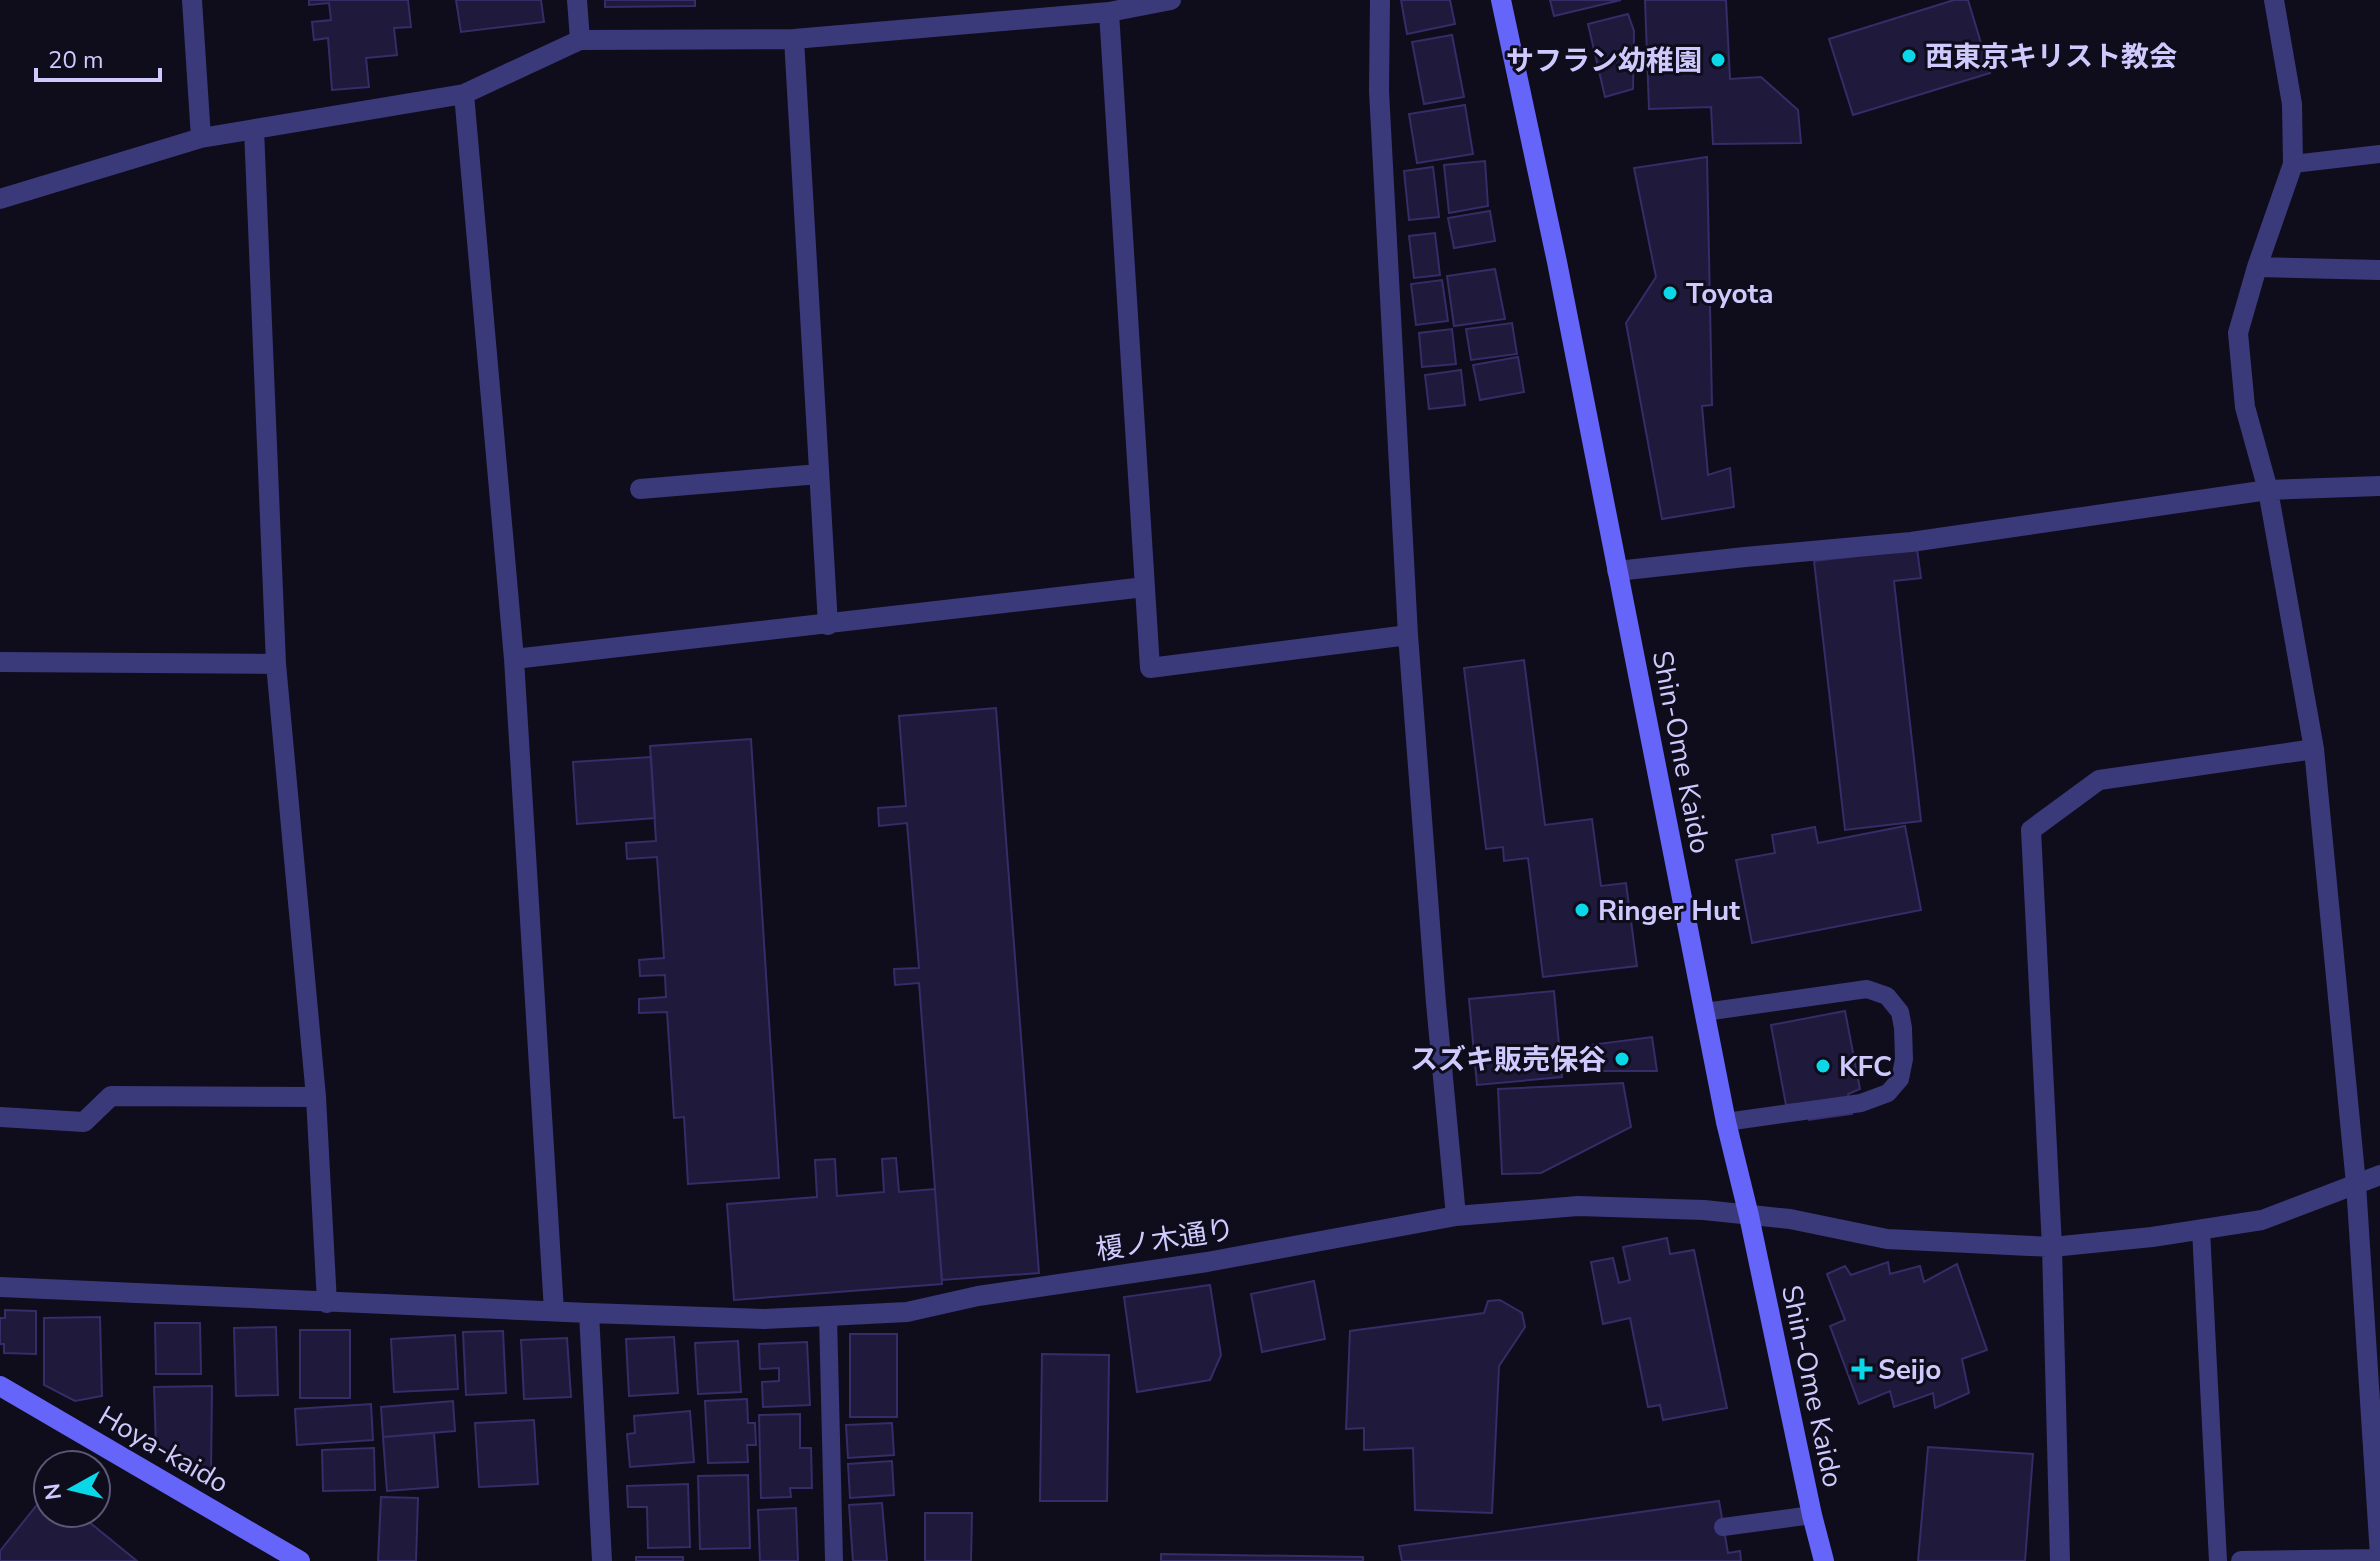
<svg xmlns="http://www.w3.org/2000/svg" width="2380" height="1561" font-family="'Nunito Sans','Noto Sans JP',sans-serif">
<rect width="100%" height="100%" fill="#0f0c1c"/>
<!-- building -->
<path fill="#1f193c" stroke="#362c67" stroke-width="2" d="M 309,0 L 408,0 L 411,27 L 394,28 L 397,55 L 366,58 L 369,87 L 332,90 L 328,38 L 314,40 L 312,22 L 331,20 L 329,3 L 309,5 Z
M 456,0 L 541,0 L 544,22 L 461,32 Z
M 605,0 L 695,0 L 695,6 L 605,7 Z
M 1401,0 L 1450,0 L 1455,24 L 1407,34 Z
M 1550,0 L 1621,0 L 1554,16 Z
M 1645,0 L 1726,0 L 1730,79 L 1761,77 L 1798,110 L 1801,143 L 1713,144 L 1711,107 L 1649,109 Z
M 1954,0 L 1968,0 L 1990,73 L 1853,115 L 1829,39 Z
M 1628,14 L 1634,31 L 1633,89 L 1605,97 L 1588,24 Z
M 1452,35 L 1464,97 L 1424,104 L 1412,42 Z
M 1465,105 L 1473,154 L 1417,163 L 1409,114 Z
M 1707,157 L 1712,405 L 1702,406 L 1708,475 L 1730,468 L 1734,507 L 1662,519 L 1626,323 L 1656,277 L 1634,168 Z
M 1485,161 L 1488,206 L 1449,213 L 1444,165 Z
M 1433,167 L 1439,217 L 1409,220 L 1404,171 Z
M 1490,211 L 1495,241 L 1454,248 L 1448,218 Z
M 1435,233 L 1440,275 L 1414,278 L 1409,236 Z
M 1495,269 L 1505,319 L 1454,326 L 1447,276 Z
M 1442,280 L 1448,321 L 1416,325 L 1411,284 Z
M 1512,323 L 1517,354 L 1471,360 L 1466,329 Z
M 1452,329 L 1456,364 L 1422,367 L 1419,333 Z
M 1518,357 L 1524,392 L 1480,400 L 1473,365 Z
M 1461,370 L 1465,405 L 1429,409 L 1425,375 Z
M 1917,549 L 1921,578 L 1894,581 L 1921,821 L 1845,830 L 1814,561 Z
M 1524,660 L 1545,825 L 1592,819 L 1601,886 L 1626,883 L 1637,966 L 1543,977 L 1528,858 L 1504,861 L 1503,847 L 1486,849 L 1464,668 Z
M 996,708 L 1039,1273 L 942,1280 L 919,983 L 895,985 L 894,969 L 919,968 L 907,823 L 879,826 L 878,808 L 906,806 L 899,716 Z
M 751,739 L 779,1178 L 688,1184 L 684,1117 L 674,1118 L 667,1012 L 639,1013 L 639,999 L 666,997 L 665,975 L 640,976 L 639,960 L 664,958 L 657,857 L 627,859 L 626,843 L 656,841 L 650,746 Z
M 651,757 L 655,818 L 577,824 L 573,762 Z
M 1905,826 L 1921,910 L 1752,943 L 1736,860 L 1775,853 L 1772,835 L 1815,827 L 1818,843 Z
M 1554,991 L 1562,1077 L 1477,1085 L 1469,999 Z
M 1845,1011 L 1860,1089 L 1848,1094 L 1852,1114 L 1809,1120 L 1806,1103 L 1786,1105 L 1771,1025 Z
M 1652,1037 L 1657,1071 L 1595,1071 L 1590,1045 Z
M 1623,1083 L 1631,1127 L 1541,1173 L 1502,1174 L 1498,1089 Z
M 896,1158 L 899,1192 L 935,1189 L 942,1284 L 734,1300 L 727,1204 L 817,1197 L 815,1160 L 835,1159 L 837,1196 L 884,1192 L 882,1159 Z
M 1667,1238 L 1670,1254 L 1694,1250 L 1727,1408 L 1663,1420 L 1660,1405 L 1648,1407 L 1630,1318 L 1603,1324 L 1591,1262 L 1613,1258 L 1619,1283 L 1630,1280 L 1623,1247 Z
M 1888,1262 L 1890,1274 L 1920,1266 L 1924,1282 L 1957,1264 L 1987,1350 L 1962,1359 L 1969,1393 L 1935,1408 L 1933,1393 L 1894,1407 L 1890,1391 L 1859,1404 L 1830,1326 L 1845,1320 L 1827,1274 L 1845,1266 L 1851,1275 Z
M 1314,1281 L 1325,1339 L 1262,1352 L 1251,1294 Z
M 1210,1285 L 1221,1355 L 1210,1380 L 1137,1392 L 1124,1297 Z
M 1500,1300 L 1522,1313 L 1525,1327 L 1499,1366 L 1492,1513 L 1415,1510 L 1413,1448 L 1364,1450 L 1364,1428 L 1346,1429 L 1350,1331 L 1484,1313 L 1488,1301 Z
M 5,1310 L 36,1311 L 36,1354 L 4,1353 L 4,1344 L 0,1344 L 0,1318 L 5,1318 Z
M 100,1317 L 102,1396 L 75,1401 L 44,1385 L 44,1318 Z
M 155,1323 L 200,1323 L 201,1374 L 156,1374 Z
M 276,1327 L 278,1395 L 236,1396 L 234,1328 Z
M 300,1330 L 350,1330 L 350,1398 L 300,1398 Z
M 503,1331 L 506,1393 L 466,1395 L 463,1332 Z
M 850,1334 L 897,1334 L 897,1417 L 850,1417 Z
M 455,1335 L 458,1389 L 394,1392 L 391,1339 Z
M 674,1337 L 678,1393 L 629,1396 L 626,1339 Z
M 567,1338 L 571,1397 L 524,1399 L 521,1340 Z
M 738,1341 L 741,1392 L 698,1394 L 695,1343 Z
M 807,1342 L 810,1405 L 763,1407 L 762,1382 L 779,1381 L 779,1368 L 760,1369 L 759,1344 Z
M 1042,1354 L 1109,1355 L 1107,1501 L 1040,1501 Z
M 212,1386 L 211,1472 L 156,1447 L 154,1387 Z
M 747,1399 L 748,1423 L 755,1423 L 756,1445 L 747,1445 L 748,1462 L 708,1463 L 705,1401 Z
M 453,1401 L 455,1431 L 383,1437 L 381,1407 Z
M 371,1404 L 373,1440 L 297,1445 L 295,1409 Z
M 690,1411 L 694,1462 L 630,1467 L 627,1434 L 635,1433 L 634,1416 Z
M 800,1414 L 800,1448 L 811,1448 L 812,1488 L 790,1488 L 791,1497 L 761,1498 L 759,1415 Z
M 534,1420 L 538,1484 L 479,1487 L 475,1423 Z
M 892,1423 L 894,1455 L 848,1458 L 846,1425 Z
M 434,1433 L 438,1487 L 387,1491 L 383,1437 Z
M 1928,1447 L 2033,1454 L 2025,1561 L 1918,1561 Z
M 374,1448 L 375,1490 L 323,1491 L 322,1450 Z
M 892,1461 L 894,1495 L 850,1498 L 848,1464 Z
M 748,1475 L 750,1548 L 700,1549 L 698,1476 Z
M 688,1484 L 690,1547 L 648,1548 L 647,1507 L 628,1507 L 627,1486 Z
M 48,1491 L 48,1513 L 78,1513 L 137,1561 L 0,1561 L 0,1551 Z
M 381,1497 L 418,1498 L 416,1561 L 378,1561 Z
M 1719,1501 L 1728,1553 L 1740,1551 L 1741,1561 L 1402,1561 L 1399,1546 Z
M 882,1503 L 887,1561 L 853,1561 L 849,1505 Z
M 796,1508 L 798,1561 L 760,1561 L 758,1510 Z
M 925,1513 L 972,1513 L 971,1561 L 925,1561 Z
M 1161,1554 L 1363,1557 L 1363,1561 L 1161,1561 Z
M 636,1557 L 683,1557 L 683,1561 L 636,1561 Z"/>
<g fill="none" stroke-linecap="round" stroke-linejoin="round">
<!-- lane -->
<path stroke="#3a397a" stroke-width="18" d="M 2293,164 L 2380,154
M 1705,1012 L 1867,989 L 1887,996 L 1900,1012 L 1903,1028 L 1904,1059 L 1900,1079 L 1888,1093 L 1861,1103 L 1726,1122
M 2201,1230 L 2218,1561
M 828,1316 L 834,1561
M 1723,1527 L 1812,1515"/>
<!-- street -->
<path stroke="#3a397a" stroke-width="20" d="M 192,0 L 201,138
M 577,0 L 580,40
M 1380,0 L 1379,91 L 1408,635 L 1436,1003 L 1456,1216
M 2274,0 L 2292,104 L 2293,164 L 2257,267 L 2238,333 L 2245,407 L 2268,490 L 2314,749
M 1109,12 L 1150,668 L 1408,635
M 794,39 L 828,625
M 464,94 L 514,659 L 554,1311
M 254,129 L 276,664
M 0,199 L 201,138 L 464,94 L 580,40 L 794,39 L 1109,12 L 1171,0
M 2257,267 L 2380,270
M 640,489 L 819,474
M 1617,571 L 1745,557 L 1911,542 L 2268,490 L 2380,486
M 514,659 L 1145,587
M 0,662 L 276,664 L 316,1097 L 327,1303
M 0,1117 L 84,1122 L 111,1096 L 316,1097
M 0,1287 L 589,1313 L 764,1319 L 828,1316 L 907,1312 L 978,1296 L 1207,1262 L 1456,1216 L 1578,1206 L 1704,1210 L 1790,1219 L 1887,1239 L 2052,1247 L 2152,1237 L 2262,1220 L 2380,1175
M 589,1313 L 602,1561
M 2060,1561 L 2052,1247 L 2031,830 L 2099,780 L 2314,749 L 2356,1184 L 2380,1556
M 2241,1561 L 2380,1559"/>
<!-- secondary -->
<path stroke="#6565f9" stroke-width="20" d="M 1501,0 L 1557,262 L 1726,1122 L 1749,1216 L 1812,1515 L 1824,1561
M 0,1386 L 300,1561"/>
</g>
<!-- markers -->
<g fill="#0ad8e9" stroke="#0f0c1c" stroke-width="3">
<circle cx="1909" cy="56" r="8"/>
<circle cx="1718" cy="60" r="8"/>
<circle cx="1670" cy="293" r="8"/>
<circle cx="1582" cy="910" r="8"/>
<circle cx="1622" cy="1059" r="8"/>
<circle cx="1823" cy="1066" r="8"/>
<path d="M1858 1357h8v8h8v8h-8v8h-8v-8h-8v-8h8z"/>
</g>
<g text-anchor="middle" stroke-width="6" stroke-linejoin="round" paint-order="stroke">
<!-- poi labels -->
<g font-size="28" font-weight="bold" fill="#cecafd" stroke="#0f0c1c" text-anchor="start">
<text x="1925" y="66">西東京キリスト教会</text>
<text x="1702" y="70" text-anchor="end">サフラン幼稚園</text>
<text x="1686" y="303">Toyota</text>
<text x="1598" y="920">Ringer Hut</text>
<text x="1606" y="1069" text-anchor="end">スズキ販売保谷</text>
<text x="1839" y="1076">KFC</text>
<text x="1878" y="1379">Seijo</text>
</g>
<!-- street labels -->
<g font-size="28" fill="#cecafd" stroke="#0f0c1c">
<text transform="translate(1682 752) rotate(79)" y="10">Shin-Ome Kaido</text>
<text transform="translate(1165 1239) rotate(-9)" y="10">榎ノ木通り</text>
<text transform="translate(1813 1386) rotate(78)" y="10">Shin-Ome Kaido</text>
<text transform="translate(164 1449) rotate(30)" y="10">Hoya-kaido</text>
</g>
</g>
<!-- north arrow -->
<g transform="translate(72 1489) rotate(262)"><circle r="38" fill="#0f0c1c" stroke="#5b5876" stroke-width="2"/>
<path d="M0-6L14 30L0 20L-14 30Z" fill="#0ad8e9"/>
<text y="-12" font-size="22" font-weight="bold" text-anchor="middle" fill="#cecafd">N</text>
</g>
<!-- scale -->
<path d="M36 68v12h124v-12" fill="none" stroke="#cecafd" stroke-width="4"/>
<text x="48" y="68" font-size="24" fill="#cecafd" stroke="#0f0c1c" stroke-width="6" paint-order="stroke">20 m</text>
</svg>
